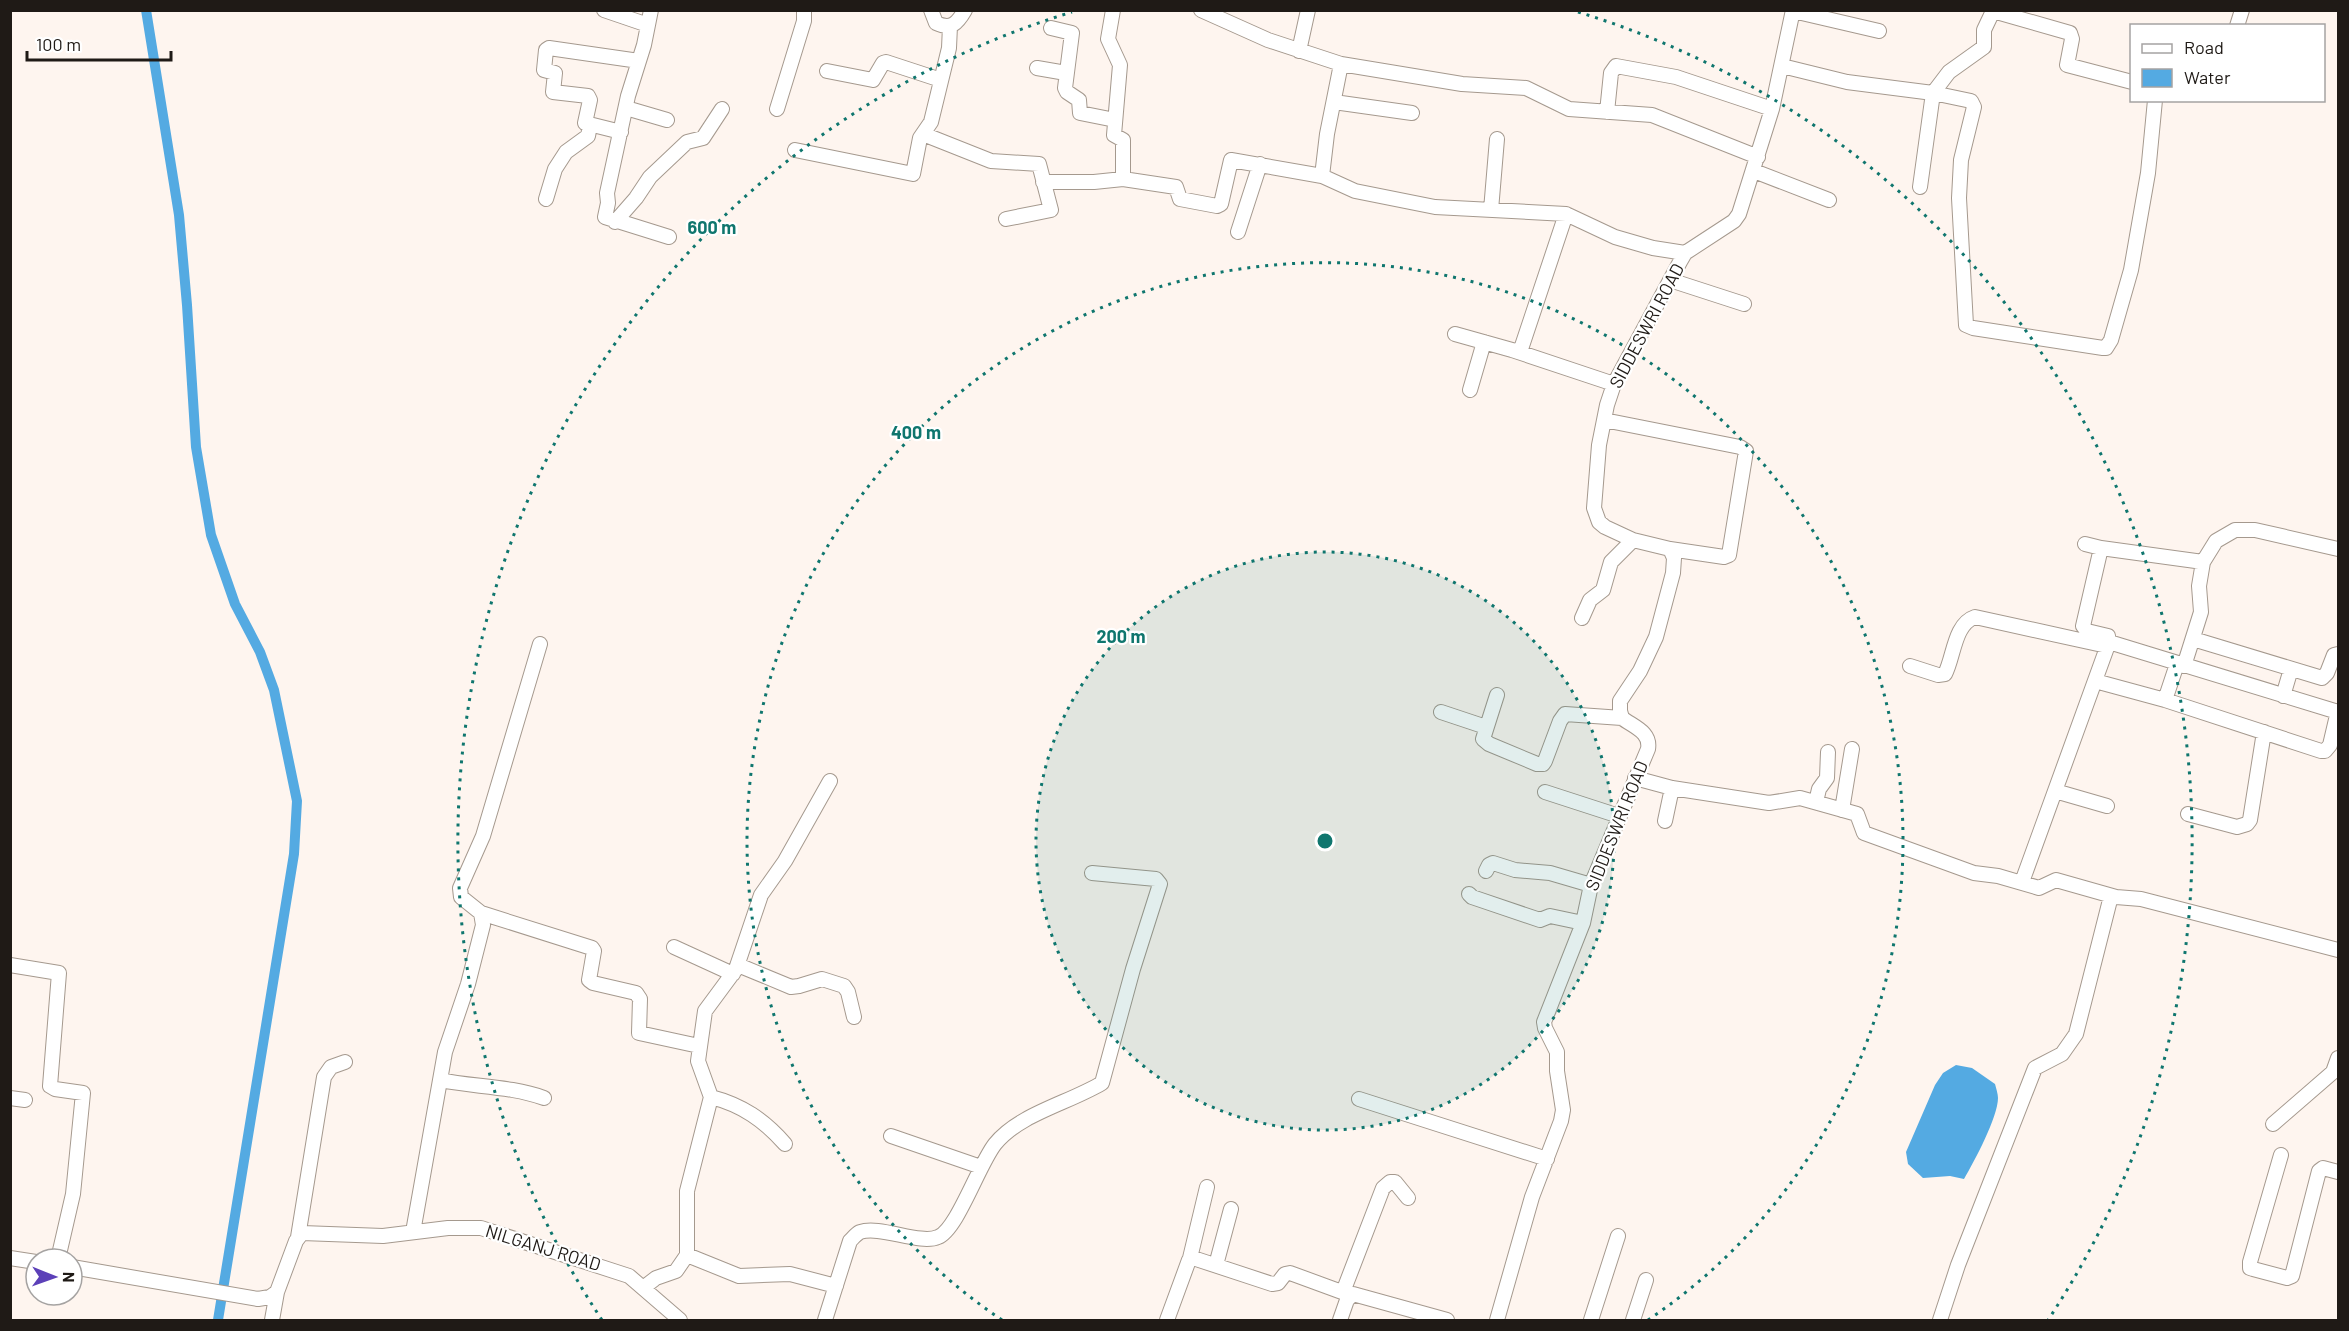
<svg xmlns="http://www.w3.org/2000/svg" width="2349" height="1331" font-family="Barlow,sans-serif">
<rect width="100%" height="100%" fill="#fef5ef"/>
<!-- water -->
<path fill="#54aae2" d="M 1956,1065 L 1972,1068 L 1995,1084 C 1996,1088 1998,1094 1998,1098 C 1998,1117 1974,1162 1964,1179 L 1950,1176 L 1923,1178 L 1908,1164 L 1906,1152 L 1935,1085 L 1943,1073 Z"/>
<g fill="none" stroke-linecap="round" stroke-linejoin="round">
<!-- canal -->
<path stroke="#54aae2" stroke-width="10" d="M 146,10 L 179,215 L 187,305 L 196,447 L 211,535 L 235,604 L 260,652 L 274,690 L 297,801 L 294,854 L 218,1320"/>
<!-- minor casing -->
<g stroke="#a5998e" stroke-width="16">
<path id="minor" d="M 604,10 L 648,25
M 651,10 L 644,45 L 628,96 L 607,193 L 608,203 L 605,217 L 669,237
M 931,10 L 936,23 C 951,30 957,24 965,10
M 1113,10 L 1108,39 L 1120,65 L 1114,135 L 1123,140 L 1123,179 L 1176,187 L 1180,199 L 1217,206 L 1221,204 L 1231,160 L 1322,176
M 1201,10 L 1268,40 L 1341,64 L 1327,134 L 1322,176 L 1355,191 L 1435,207 L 1566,214 L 1615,237 L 1653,248 L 1685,253
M 1793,11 L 1879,31
M 2237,26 L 2242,10
M 1051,28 L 1072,33 L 1065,88 L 1067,92 L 1079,100 L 1080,113 L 1115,120
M 1299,51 L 1308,10
M 1341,64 L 1462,84 L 1526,88 L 1569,109 L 1652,115 L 1758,157
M 1782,66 L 1847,82 L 1933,93 L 1971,101 L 1974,107 L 1961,160 L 1959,198 L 1966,325 L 1973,328 L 2103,348 L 2106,348 L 2111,340 L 2131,270 L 2148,173 L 2155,100
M 1037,68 L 1066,73
M 827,71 L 873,80 L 883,63 L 886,62 L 941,80
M 1334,102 L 1412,113
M 626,108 L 667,120
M 777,109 L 804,21 L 804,10
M 1607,112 L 1611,73 L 1616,66 L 1676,77 L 1772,109
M 621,132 L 585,123 L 590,100 L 588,96 L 553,92 L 555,73 L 544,70 L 546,50 L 549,48 L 639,61
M 923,134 L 991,161 L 1039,164 L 1051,210 L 1006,219
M 795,150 L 913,174 L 920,138 L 931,122 L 949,48 L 950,26
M 1754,171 L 1829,200
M 1043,182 L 1094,182 L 1123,179
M 1920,187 L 1933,93 L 1949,72 L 1984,47 L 1984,30 L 1993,11 L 2070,33 L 2072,39 L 2067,65 L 2132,82
M 546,199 L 555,169 L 566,152 L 588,136 L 590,125
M 1491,210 L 1497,139
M 615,222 L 636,198 L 650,177 L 687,142 L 703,138 L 722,109
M 1238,232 L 1260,164
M 1670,280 L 1744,304
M 1455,334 L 1512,350 L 1614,384
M 1520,352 L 1566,214
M 1470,390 L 1484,342
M 1604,420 L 1740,447 L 1746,451 L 1729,555 L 1724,557 L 1670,549
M 2101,548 L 2203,562
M 1582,618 L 1590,600 L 1603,590 L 1611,562 L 1633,540
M 2193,639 L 2322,678 L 2327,673 L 2334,655 L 2338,654
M 2109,642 L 2338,712
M 1910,666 L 1938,675 L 1945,674 C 1954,657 1954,624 1975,617 L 2107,646
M 2184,666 L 2201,612 L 2199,586 L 2203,562 L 2216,541 L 2235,530 L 2255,530 L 2338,549
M 2095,681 L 2165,700 L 2321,751 L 2325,751 L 2330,745 L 2338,711
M 1497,695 L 1483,739 L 1489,744 L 1537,764 L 1543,764 L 1545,761 L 1560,721 L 1565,714 L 1622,718
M 2283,696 L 2291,669
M 2165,700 L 2177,664
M 1441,712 L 1486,727
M 1635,778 L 1672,788 L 1769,803 L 1800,798 L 1857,814 L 1864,833 L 1974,873 L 1998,876 L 2039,888 L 2056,880 L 2116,897 L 2141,899 L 2338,950
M 2055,791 L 2107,806
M 1545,792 L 1619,816
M 1816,802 L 1819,789 L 1827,778 L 1828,752
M 1842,810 L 1852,749
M 2188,814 L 2237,827 L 2247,824 L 2250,820 L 2264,732
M 1665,821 L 1672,788
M 1486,871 L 1489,865 L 1493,863 L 1515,870 L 1550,873 L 1591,885
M 2022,882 L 2109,642 L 2108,636 L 2087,631 L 2083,626 L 2101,548 L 2085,544
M 1469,894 L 1472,897 L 1540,920 L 1550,916 L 1583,923
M 481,913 L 592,948 L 594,951 L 589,980 L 593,983 L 636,993 L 640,999 L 639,1033 L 699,1046
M 674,947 L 733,974
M 10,965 L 59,973 L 50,1086 L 55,1089 L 83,1093 L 73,1194 L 58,1259
M 738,965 L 791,987 L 799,986 L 822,979 L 844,986 L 848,992 L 854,1017
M 440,1080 C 474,1087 511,1086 544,1098
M 711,1097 C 742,1105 764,1120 785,1144
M 10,1098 L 25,1100
M 1359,1099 L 1547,1159
M 2273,1124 L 2333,1072 L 2338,1058
M 891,1136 L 981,1167
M 2281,1155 L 2250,1262 L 2250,1268 L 2253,1269 L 2287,1278 L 2292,1276 L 2319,1171 L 2323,1168 L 2338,1172
M 413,1232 L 445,1052 L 468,984 L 483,925 L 481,913 L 461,897 L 460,888 L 483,836 L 540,644
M 298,1237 L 324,1077 L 331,1067 L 345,1062
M 687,1255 L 739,1276 L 790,1274 L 836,1286
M 10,1258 L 36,1262
M 1190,1258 L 1207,1187
M 1216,1265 L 1231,1209
M 72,1267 L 258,1299 L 270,1297 L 277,1292 L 296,1241 L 302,1233 L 383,1236 L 448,1228 L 481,1228 L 629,1276 L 680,1320
M 643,1288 L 656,1278 L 676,1271 L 687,1255 L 687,1191 L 711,1097 L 698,1061 L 705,1011 L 736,969 L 761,895 L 785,861 L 830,781
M 1343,1292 L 1383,1188 L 1390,1182 L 1395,1182 L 1408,1198
M 272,1320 L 277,1292
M 825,1320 L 850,1241 C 853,1238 856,1234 860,1232 C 880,1225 920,1245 938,1237 C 957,1230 979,1164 995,1144 C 1019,1114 1069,1103 1102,1083 L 1133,969 L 1160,884 L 1156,879 L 1092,873
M 1167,1320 L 1189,1260 L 1193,1258 L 1272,1284 L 1278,1283 L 1285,1274 L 1290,1273 L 1350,1295
M 1340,1320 L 1347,1300 L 1353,1294 L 1447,1320
M 1497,1320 L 1532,1197 L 1561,1121 L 1563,1110 L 1557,1071 L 1557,1052 L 1545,1028 L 1544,1022 L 1583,923 L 1591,885 L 1648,749 C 1651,732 1634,727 1622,718 L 1620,711 L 1620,701 L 1640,671 L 1656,637 L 1673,573 L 1674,558 L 1670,549 L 1633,540 L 1605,527 L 1599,522 L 1594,508 L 1599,445 L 1607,405 L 1614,384 L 1681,260 L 1685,253 L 1734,221 L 1739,214 L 1772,109 L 1793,10
M 1591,1320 L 1618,1236
M 1633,1320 L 1646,1280
M 1940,1320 L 1958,1265 L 2035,1068 L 2062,1054 L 2076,1034 L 2111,896"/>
</g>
<!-- minor -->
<use href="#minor" stroke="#fff" stroke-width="14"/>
</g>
<!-- distance rings -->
<circle cx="1325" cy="841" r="289" fill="#0f766e" fill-opacity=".12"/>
<g fill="none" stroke="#0f766e" stroke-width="3" stroke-dasharray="3 6">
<circle cx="1325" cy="841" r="289"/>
<path d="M1002 1320A578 578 0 1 1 1648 1320"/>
<path d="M602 1320A867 867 0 0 1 1072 12M1578 12A867 867 0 0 1 2048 1320"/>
</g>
<g text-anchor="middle" stroke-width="4.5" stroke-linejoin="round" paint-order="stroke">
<!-- street labels -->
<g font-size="18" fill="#1f1a16" stroke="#fff">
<text transform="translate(1647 326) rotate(-62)" y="6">SIDDESWRI ROAD</text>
<text transform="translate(1617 826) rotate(-68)" y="6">SIDDESWRI ROAD</text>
<text transform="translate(543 1248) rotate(17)" y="6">NILGANJ ROAD</text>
</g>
</g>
<circle cx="1325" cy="841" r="9" fill="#0f766e" stroke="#fff" stroke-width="3"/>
<g font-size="18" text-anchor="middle" font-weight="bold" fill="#0f766e" stroke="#fff" stroke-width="4.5" stroke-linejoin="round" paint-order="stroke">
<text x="712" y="234">600 m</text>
<text x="916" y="439">400 m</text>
<text x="1121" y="643">200 m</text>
</g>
<!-- border -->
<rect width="2349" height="1331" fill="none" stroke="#1f1a16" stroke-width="24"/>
<!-- legend -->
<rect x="2130" y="24" width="195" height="78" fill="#ffffff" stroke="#a5a3a2" stroke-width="1.5"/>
<rect x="2142" y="44" width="30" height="9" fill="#ffffff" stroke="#a5a3a2" stroke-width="1.5"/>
<text x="2184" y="54" font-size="18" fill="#1f1a16">Road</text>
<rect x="2142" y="69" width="30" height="18" fill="#54aae2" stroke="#a5a3a2" stroke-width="1.5"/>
<text x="2184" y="84" font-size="18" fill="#1f1a16">Water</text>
<!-- north arrow -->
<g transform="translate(54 1277) rotate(91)"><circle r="28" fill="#ffffff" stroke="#a5a3a2" stroke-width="1.5"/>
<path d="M0-4.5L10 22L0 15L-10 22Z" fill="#5c40b8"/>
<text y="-9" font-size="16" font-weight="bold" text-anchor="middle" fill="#1f1a16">N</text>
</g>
<!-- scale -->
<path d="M27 51v9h144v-9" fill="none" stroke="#1f1a16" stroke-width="3"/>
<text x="36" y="51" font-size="18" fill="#1f1a16" stroke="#ffffff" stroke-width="4.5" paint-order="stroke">100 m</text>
</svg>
